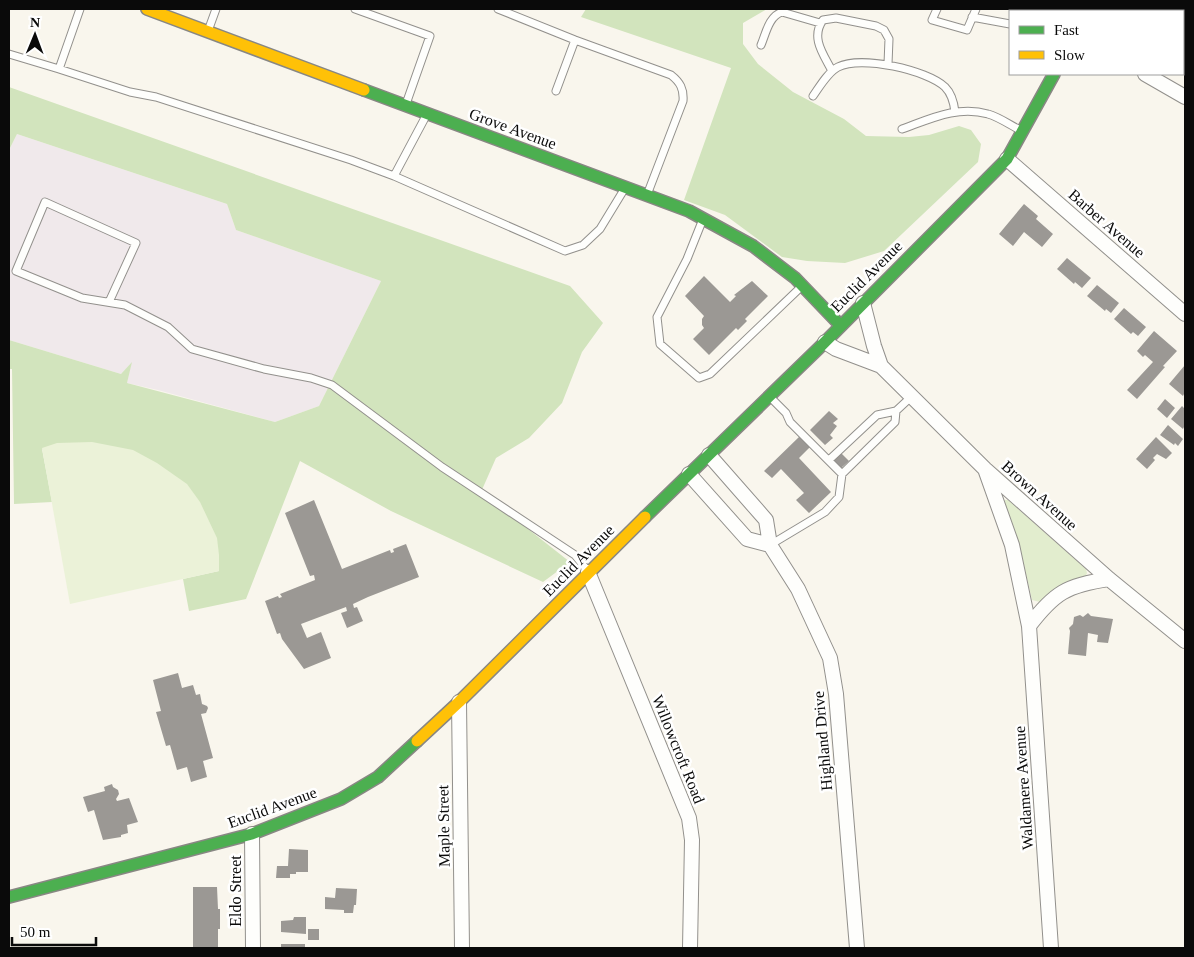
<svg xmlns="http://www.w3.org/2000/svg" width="1194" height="957" font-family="'Times New Roman',serif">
<rect width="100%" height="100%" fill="#f9f6ed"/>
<!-- industrial -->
<path fill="#f0e9eb" d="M 17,134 L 227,204 L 236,230 L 381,281 L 319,406 L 275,422 L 158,390 L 127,383 L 131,364 L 121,374 L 9,340 L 9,150 Z"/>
<!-- green -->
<path fill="#e2edce" d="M 1004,500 L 1008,500 L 1086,569 L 1087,573 L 1085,578 L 1055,588 L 1040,602 L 1032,600 L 1021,552 Z"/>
<!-- forest -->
<path fill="#d2e4bd" d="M 586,9 L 767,9 L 743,23 L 743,44 L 758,64 L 793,92 L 844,119 L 866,136 L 909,137 L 929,135 L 959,126 L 971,130 L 981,144 L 978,162 L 884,251 L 845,263 L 807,261 L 782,257 L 725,215 L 684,200 L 731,68 L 581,17 Z
M 9,87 L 570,286 L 603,323 L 582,352 L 562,403 L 529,438 L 496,458 L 481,492 L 570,562 L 543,582 L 391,511 L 300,461 L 246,599 L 189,611 L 183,579 L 219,571 L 42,449 L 52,502 L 14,504 L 12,369 L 9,369 L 9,340 L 121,374 L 132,362 L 127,383 L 275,422 L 319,406 L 381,281 L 236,230 L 227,204 L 17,134 L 9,150 Z"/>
<!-- pitch -->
<path fill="#ebf2d8" d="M 92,442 L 133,450 L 157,463 L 187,484 L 200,502 L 217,538 L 219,555 L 219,571 L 70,604 L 42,448 L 57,443 Z"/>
<!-- building -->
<path fill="#9b9894" d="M 1024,204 L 1038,216 L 1036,219 L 1053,234 L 1042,247 L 1024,232 L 1013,246 L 999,234 Z
M 1067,258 L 1091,278 L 1082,288 L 1075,282 L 1074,284 L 1057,269 Z
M 704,276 L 730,302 L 736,296 L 734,295 L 752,281 L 768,296 L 745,319 L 747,321 L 738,330 L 736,328 L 709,355 L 693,339 L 704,328 L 702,325 L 702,319 L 704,316 L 685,296 Z
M 1097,285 L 1119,303 L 1111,313 L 1106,309 L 1105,311 L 1087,296 Z
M 1124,308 L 1146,327 L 1138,336 L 1133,332 L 1131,334 L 1114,319 Z
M 1154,331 L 1177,351 L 1163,366 L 1165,367 L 1137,399 L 1127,390 L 1153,362 L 1145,355 L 1143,357 L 1137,351 Z
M 1185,365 L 1185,392 L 1183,396 L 1169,384 Z
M 1165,399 L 1175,408 L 1167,418 L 1157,409 Z
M 1182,406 L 1185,409 L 1185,425 L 1183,429 L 1171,419 Z
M 829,411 L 838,419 L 833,423 L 837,426 L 830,435 L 833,438 L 825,445 L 810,430 Z
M 1168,425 L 1183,439 L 1178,446 L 1175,443 L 1174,445 L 1160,435 Z
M 800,436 L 810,447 L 799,458 L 831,492 L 809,513 L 796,500 L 804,493 L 781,469 L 772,478 L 764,471 Z
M 1156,437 L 1172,453 L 1166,459 L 1157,454 L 1153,458 L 1155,460 L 1147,469 L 1136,459 Z
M 841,453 L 849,461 L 841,468 L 833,460 Z
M 314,500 L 342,569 L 390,550 L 391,553 L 394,552 L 393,549 L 406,544 L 419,577 L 368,597 L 353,604 L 354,608 L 357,607 L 363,621 L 347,628 L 341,613 L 347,611 L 346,607 L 301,624 L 307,638 L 321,632 L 331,658 L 304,669 L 282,639 L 280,633 L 277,634 L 265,601 L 278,596 L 279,598 L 282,597 L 280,594 L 315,580 L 314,575 L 310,576 L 285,513 Z
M 1088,613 L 1091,616 L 1113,619 L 1108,643 L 1097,642 L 1098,635 L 1088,633 L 1086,656 L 1068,654 L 1070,631 L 1069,628 L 1073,624 L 1074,617 L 1080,615 L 1083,617 Z
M 178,673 L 182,688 L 193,685 L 196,695 L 200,694 L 202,704 L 207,706 L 208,708 L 206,713 L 201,714 L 213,758 L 203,761 L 207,777 L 191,782 L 187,767 L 177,770 L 170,745 L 166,746 L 156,712 L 161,711 L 153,680 Z
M 112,784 L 113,787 L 118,790 L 119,794 L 116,799 L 117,801 L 129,798 L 138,822 L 127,825 L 128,833 L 121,835 L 121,837 L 103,840 L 94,810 L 88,812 L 83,797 L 105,791 L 104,787 Z
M 289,849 L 308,850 L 308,872 L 296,872 L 296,874 L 290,874 L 290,878 L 276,878 L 277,866 L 288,866 Z
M 193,887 L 217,887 L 218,909 L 220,909 L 220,929 L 218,929 L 218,948 L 193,948 Z
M 336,888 L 357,889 L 356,905 L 354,905 L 353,913 L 344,913 L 344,910 L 325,909 L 325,897 L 335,898 Z
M 294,917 L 306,917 L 306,934 L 281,932 L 281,921 L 293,920 Z
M 308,929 L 319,929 L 319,940 L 308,940 Z
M 281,944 L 305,944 L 305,948 L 281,948 Z"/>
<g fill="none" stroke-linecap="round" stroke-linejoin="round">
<!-- lane casing -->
<g stroke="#92908c" stroke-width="9">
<path id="lane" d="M 355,9 L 430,36 L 406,104
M 498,9 L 575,40 L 671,75 C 680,82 684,89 683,101 L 647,195
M 937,9 L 932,20 L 967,30 L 976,9
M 972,17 L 1010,24
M 208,31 L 216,9
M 761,45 C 766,33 769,16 782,12 L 820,23
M 9,54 L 59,69 L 80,9
M 59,69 L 130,92 L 156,97 L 351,160 L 394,176 L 427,114
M 832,71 C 824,55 810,38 823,20 L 836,18 L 876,26 L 884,30 L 889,39 L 888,64
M 556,91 L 575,40
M 813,96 C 820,86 828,72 838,67 C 861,55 927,70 945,87 C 952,94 954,103 955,112
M 902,129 C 930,119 958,105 988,114 C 999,117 1010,125 1020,130
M 394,176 L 565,251 L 583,245 L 600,229 L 625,188
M 703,219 L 687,259 L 657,317 L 660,344 L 699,378 L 710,374 L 801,287
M 109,302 L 136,243 L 45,202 L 16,271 L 82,298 L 125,305 L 168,327 L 192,349 L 264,369 L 311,378 L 332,385 L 442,467 L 575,555 L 587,570
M 771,398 L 786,413 L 790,422 L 842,474 L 895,422 L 896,411 L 911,397
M 829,460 L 877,415 L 896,411
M 770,545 L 825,512 L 839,497 L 842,474"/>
</g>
<!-- street casing -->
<g stroke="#92908c" stroke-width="16">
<path id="street" d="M 1145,74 L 1185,97
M 1007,159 L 1185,314
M 863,303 L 874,346 L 881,366
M 825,342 L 836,349 L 881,366 L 985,469 L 1109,579 L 1185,641
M 709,455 L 766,520 L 770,545 L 798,589 L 830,658 L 836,694 L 857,948
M 985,469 L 1012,545 L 1029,626 L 1051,948
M 689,474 L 747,539 L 770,545
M 588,572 L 689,818 L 692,840 L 690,948
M 1029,626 C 1054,593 1067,585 1109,579
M 459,702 L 462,948
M 252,834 L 253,948"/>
</g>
<!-- fast casing -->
<g stroke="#888783" stroke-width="14">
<path id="fast" d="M 1088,11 L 1089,9
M 364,90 L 689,211 L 753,246 L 795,278 L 840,325
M 645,517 L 819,348 L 1007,159 L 1054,74
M 9,897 L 252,834 L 341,799 L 378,777 L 417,741"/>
</g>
<!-- slow casing -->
<g stroke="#888783" stroke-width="14">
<path id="slow" d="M 147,9 L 364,90
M 417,741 L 459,702 L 645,517"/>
</g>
<!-- lane -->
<use href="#lane" stroke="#fefefc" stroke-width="7"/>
<!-- street -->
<use href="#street" stroke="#fefefc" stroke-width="14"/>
<!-- fast -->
<use href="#fast" stroke="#4caf50" stroke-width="11"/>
<!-- slow -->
<use href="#slow" stroke="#ffc107" stroke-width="11"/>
</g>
<g text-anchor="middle" stroke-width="5" stroke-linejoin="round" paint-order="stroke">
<!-- street labels -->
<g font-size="16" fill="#0a0a0a" stroke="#fff">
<text transform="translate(513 128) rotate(20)" y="6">Grove Avenue</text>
<text transform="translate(1107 223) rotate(41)" y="6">Barber Avenue</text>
<text transform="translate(866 276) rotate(-45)" y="6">Euclid Avenue</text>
<text transform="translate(1040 495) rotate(42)" y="6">Brown Avenue</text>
<text transform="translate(578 560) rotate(-45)" y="6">Euclid Avenue</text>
<text transform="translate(822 741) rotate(-95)" y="6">Highland Drive</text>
<text transform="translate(679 749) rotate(68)" y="6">Willowcroft Road</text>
<text transform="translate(1023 788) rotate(-94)" y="6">Waldamere Avenue</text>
<text transform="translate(272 807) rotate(-20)" y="6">Euclid Avenue</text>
<text transform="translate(443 826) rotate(-91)" y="6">Maple Street</text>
<text transform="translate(235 891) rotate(-90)" y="6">Eldo Street</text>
</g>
</g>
<!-- border -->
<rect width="1194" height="957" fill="none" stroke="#0a0a0a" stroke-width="20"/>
<!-- legend -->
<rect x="1009" y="10" width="175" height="65" fill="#ffffff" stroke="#9d9d9d"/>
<rect x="1019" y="26" width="25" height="8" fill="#4caf50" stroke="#9d9d9d"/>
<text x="1054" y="35" font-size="15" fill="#0a0a0a">Fast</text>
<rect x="1019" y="51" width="25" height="8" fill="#ffc107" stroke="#9d9d9d"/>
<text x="1054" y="60" font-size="15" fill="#0a0a0a">Slow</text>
<!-- north arrow -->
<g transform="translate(35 35) rotate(1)" stroke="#ffffff" stroke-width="4" paint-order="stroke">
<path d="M0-4L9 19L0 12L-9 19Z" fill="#0a0a0a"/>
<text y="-8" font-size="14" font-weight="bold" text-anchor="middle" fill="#0a0a0a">N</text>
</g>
<!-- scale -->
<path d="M12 937v8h84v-8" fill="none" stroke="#0a0a0a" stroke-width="2.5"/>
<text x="20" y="937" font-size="15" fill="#0a0a0a" stroke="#ffffff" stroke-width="4" paint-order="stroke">50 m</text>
</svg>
